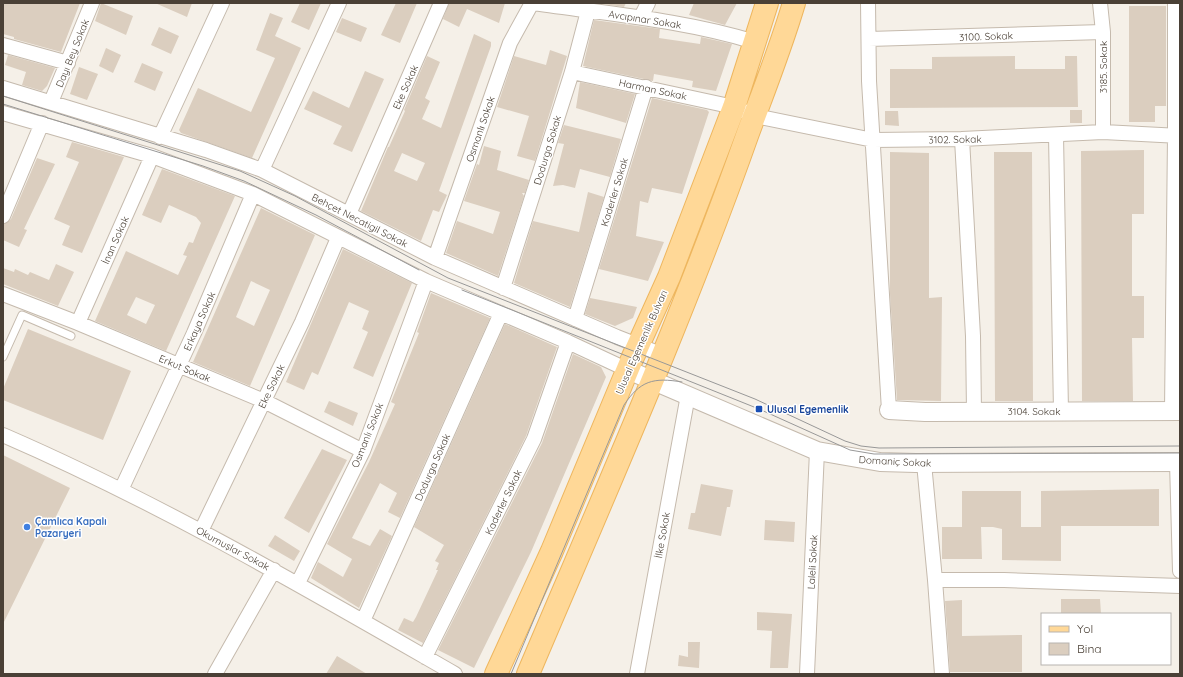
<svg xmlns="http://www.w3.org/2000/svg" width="1183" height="677" font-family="Quicksand,sans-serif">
<rect width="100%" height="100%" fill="#f5f0e8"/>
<!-- building -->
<path fill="#dbcebf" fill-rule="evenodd" d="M 3,3 L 80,3 L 61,52 L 14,39 L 14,37 L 3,34 Z
M 101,3 L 133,16 L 126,35 L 95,21 Z
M 155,3 L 192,3 L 187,17 Z
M 300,3 L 321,3 L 309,30 L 291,22 Z
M 396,3 L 417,3 L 400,43 L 381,35 Z
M 449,3 L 505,3 L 499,23 L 467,9 L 459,27 L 443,19 Z
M 598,3 L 626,3 L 624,7 Z
M 694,3 L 737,3 L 725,25 L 689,15 Z
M 1129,6 L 1166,6 L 1166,106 L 1155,106 L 1155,122 L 1129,122 Z
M 270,13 L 283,18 L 275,36 L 301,48 L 252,158 L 181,133 L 179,130 L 198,88 L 251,112 L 275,58 L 256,50 Z
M 342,18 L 367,28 L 361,42 L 336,32 Z
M 594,20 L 660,29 L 659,38 L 700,44 L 701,37 L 732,44 L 716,91 L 692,87 L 693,81 L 654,74 L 653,81 L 583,66 Z
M 159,27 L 179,36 L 171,54 L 151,45 Z
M 474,34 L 491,42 L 491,46 L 439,191 L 447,195 L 439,212 L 433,210 L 421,241 L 361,211 L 388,147 L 389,147 L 405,111 L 404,110 L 427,56 L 440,62 L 425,98 L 430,101 L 422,119 L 441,128 ZM 402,153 L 425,163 L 417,181 L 394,171 Z
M 106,48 L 121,55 L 113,73 L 99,66 Z
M 550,50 L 567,56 L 535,161 L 517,156 L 529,116 L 497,107 L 514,56 L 546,65 Z
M 8,55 L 55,68 L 47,86 L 42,91 L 22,85 L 26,72 L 5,65 Z
M 1015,56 L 1015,69 L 1065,69 L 1065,56 L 1077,56 L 1078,107 L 890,108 L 890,69 L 932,69 L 932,57 Z
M 142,63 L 163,72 L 155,91 L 134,82 Z
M 79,67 L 98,74 L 87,100 L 70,94 Z
M 365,71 L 384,79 L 352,152 L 333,144 L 342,126 L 304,109 L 313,91 L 349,108 Z
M 580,82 L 635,94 L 626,123 L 576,108 Z
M 652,98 L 707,110 L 709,112 L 682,194 L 652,188 L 648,203 L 640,201 L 636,236 L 664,242 L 648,281 L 599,269 Z
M 1070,110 L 1082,110 L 1082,123 L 1070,123 Z
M 885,111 L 898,111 L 899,126 L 885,125 Z
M 564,125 L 621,139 L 610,177 L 580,169 L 575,188 L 563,185 L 553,186 L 564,144 L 558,143 Z
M 72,142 L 124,157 L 82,253 L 62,245 L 70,226 L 54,219 L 79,162 L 66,157 Z
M 484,146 L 501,151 L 497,170 L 529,180 L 525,193 L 522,193 L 524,196 L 498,276 L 446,253 L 457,221 L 493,234 L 500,212 L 464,201 L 477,164 L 479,165 Z
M 1144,150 L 1144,214 L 1132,214 L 1132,296 L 1144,296 L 1144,338 L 1132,338 L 1133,401 L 1082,401 L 1081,151 Z
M 890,152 L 929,153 L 929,298 L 942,297 L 941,401 L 897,400 L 890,294 Z
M 994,152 L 1032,152 L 1033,401 L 995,401 Z
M 37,158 L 55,164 L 24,229 L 27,230 L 19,247 L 3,240 L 3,225 L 11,219 Z
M 162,169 L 235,196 L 166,351 L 95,321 L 126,251 L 178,275 L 187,256 L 183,255 L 189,242 L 193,243 L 201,223 L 196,217 L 169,205 L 161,223 L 142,215 ZM 136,297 L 155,305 L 146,324 L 127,315 Z
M 588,192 L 604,197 L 570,307 L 514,283 L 533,221 L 579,232 Z
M 261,208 L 315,235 L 250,386 L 193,362 ZM 251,281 L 270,290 L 254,326 L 236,317 Z
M 343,249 L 412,283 L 373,377 L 353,368 L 368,332 L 362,329 L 369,311 L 349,302 L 318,375 L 312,372 L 304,390 L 286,382 Z
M 56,264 L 74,272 L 58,306 L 3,284 L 3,268 L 14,272 L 15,269 L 28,275 L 30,272 L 49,280 Z
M 431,293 L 490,318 L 400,518 L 388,512 L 397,493 L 380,483 L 352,538 L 370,546 L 380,529 L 392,536 L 359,608 L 311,578 L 318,562 L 343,577 L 352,559 L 327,544 L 369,462 L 395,404 L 391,402 L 419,333 L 417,332 Z
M 590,298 L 637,307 L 633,318 L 615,326 L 585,314 Z
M 505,324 L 557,347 L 526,436 L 423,643 L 398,630 L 404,618 L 413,622 L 416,617 L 438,570 L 436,570 L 439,563 L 435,561 L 444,545 L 414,527 Z
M 28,329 L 131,371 L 103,440 L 3,400 L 3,389 Z
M 573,354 L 601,367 L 606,377 L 531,552 L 474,668 L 438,650 L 542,443 Z
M 329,401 L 358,413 L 353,426 L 324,412 Z
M 322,449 L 347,460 L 309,533 L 284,518 Z
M 3,455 L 70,488 L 3,624 Z
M 701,484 L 733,490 L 730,507 L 727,507 L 721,536 L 688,529 L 691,513 L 695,513 Z
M 1159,489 L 1159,526 L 1061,526 L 1061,561 L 1002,560 L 1002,529 L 993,527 L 981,527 L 982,559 L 942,559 L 942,527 L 962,527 L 962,491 L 1021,491 L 1021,527 L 1041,527 L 1041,491 Z
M 765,520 L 795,522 L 794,542 L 764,540 Z
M 275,535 L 300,551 L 294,561 L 268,546 Z
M 1061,599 L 1100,599 L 1101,614 L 1061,614 Z
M 962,600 L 962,636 L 1022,635 L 1022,672 L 950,672 L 945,601 Z
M 757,612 L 792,614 L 788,668 L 770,668 L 772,631 L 757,630 Z
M 688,642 L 700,642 L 699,668 L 678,666 L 679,655 L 688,657 Z
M 337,656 L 367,674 L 326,674 Z"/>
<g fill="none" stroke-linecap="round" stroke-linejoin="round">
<!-- service casing -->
<g stroke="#c5baad" stroke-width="9">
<path id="service" d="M 3,357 L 22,315 L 71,336"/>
</g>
<!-- minor casing -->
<g stroke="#c5baad" stroke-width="16">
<path id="minor" d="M 534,3 C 608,14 683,20 755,42
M 868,3 L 869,81 L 889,410
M 1100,3 L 1103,32 L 1103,132
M 641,17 L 648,3
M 869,39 L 1103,32
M 3,45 L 68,63
M 572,72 L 734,107 L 755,116 L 873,140 L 962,139 L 1103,132 L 1180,136
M 3,88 L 206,150 L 262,170 L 435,258 L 617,337 L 663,355
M 51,102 L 92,3
M 3,113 L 152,156 L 253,194 L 426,281 L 568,342 L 628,370
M 1056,135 L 1061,411
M 160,137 L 222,3
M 962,139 L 973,336 L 974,412
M 262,170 L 339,3
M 349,214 L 441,3
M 3,216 L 42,123
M 435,258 L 510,43 L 532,3
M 503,288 L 572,72 L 588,11
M 3,294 L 78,323 L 264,401 L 363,451
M 575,319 L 646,87
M 78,323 L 152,156
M 1172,411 L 1175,136 L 1175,3
M 3,435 C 160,503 307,589 455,674
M 1177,462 L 1180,571
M 924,463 L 935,580
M 121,490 L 194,333 L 253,194
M 201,531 L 302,322 L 338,238
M 298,583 L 363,451 L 426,281
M 363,621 L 501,313
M 425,657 L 534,439 L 568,342
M 215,674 L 274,570
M 637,674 L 688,395
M 807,674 L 817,451
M 942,674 L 935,580 L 1004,580 L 1180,586"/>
</g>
<!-- tertiary casing -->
<g stroke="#c5baad" stroke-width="20">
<path id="tertiary" d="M 628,370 L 817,451 L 880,462 L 916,463 L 1180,462
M 889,410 L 925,412 L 1180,411"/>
</g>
<!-- primary casing -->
<g stroke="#eeb65e" stroke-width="24">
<path id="primary" d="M 496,674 L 552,551 L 632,359 L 669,277 L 734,107 L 767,3
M 528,674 C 604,495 683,317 748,133 C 764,90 781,47 794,3"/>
</g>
<!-- service -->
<use href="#service" stroke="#fff" stroke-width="7"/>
<!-- minor -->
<use href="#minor" stroke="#fff" stroke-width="14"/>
<!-- tertiary -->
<use href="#tertiary" stroke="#fff" stroke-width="18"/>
<!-- primary -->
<use href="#primary" stroke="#ffd897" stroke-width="22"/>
<!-- tram -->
<path stroke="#989898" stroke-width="1" d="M 3,96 L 240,171 L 295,196 L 448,278 L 755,399 L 845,441 L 861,446 L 879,448 L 1180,446
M 3,104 L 203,166 L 244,181 L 316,215 L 419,270
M 462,290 L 759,409 L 850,450 L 874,454 L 1180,453
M 511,674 L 624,405 C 640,381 653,377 682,382"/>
</g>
<!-- markers -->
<rect fill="#1a4fb4" stroke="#fff" stroke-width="1.5" x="755" y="405" width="8" height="8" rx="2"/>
<circle fill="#3f7fe0" stroke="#fff" stroke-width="1.5" cx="27" cy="527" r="4"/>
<g text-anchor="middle" stroke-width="3" stroke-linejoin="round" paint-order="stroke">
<!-- street labels -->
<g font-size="10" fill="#4a4036" stroke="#fff">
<text transform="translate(645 19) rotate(9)" y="4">Avcıpınar Sokak</text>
<text transform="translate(986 36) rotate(-2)" y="4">3100. Sokak</text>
<text transform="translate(72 53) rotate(-68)" y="4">Dayı Bey Sokak</text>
<text transform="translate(1103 67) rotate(-90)" y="4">3185. Sokak</text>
<text transform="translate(405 87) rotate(-66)" y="4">Eke Sokak</text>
<text transform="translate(653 89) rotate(12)" y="4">Harman Sokak</text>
<text transform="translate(480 129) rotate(-71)" y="4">Osmanlı Sokak</text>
<text transform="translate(955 139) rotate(-1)" y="4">3102. Sokak</text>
<text transform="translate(547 150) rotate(-73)" y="4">Dodurga Sokak</text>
<text transform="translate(614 192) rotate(-73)" y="4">Kaderler Sokak</text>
<text transform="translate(360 220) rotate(27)" y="4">Behçet Necatigil Sokak</text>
<text transform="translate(115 240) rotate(-66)" y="4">İnan Sokak</text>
<text transform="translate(199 321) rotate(-66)" y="4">Erkaya Sokak</text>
<text transform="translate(641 342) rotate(-66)" y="4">Ulusal Egemenlik Bulvarı</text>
<text transform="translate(185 368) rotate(23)" y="4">Erkut Sokak</text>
<text transform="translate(271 386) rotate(-64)" y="4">Eke Sokak</text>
<text x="1034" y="415">3104. Sokak</text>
<text transform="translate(367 435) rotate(-68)" y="4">Osmanlı Sokak</text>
<text transform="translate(895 461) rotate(3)" y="4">Domaniç Sokak</text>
<text transform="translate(432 467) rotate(-66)" y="4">Dodurga Sokak</text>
<text transform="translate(503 502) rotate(-64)" y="4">Kaderler Sokak</text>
<text transform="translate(662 535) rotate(-80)" y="4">İlke Sokak</text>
<text transform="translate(233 548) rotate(28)" y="4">Okumuşlar Sokak</text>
<text transform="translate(812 562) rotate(-87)" y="4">Laleli Sokak</text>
</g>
<!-- transit labels -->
<g font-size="10" font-weight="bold" fill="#164399" stroke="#fff" text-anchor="start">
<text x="767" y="413">Ulusal Egemenlik</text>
</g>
<!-- shop labels -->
<g font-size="10" font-weight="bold" fill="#366cbe" stroke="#fff" text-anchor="start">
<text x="35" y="525">Çamlıca Kapalı<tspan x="35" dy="12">Pazaryeri</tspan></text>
</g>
</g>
<!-- border -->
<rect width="1183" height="677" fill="none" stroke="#4a4036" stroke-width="8"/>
<!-- legend -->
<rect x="1041" y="613" width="130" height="52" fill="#ffffff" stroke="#b7b3af"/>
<rect x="1049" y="626" width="20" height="6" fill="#ffd897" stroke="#b7b3af"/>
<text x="1077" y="633" font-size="12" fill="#4a4036">Yol</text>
<rect x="1049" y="643" width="20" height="12" fill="#dbcebf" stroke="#b7b3af"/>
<text x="1077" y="653" font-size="12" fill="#4a4036">Bina</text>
</svg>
